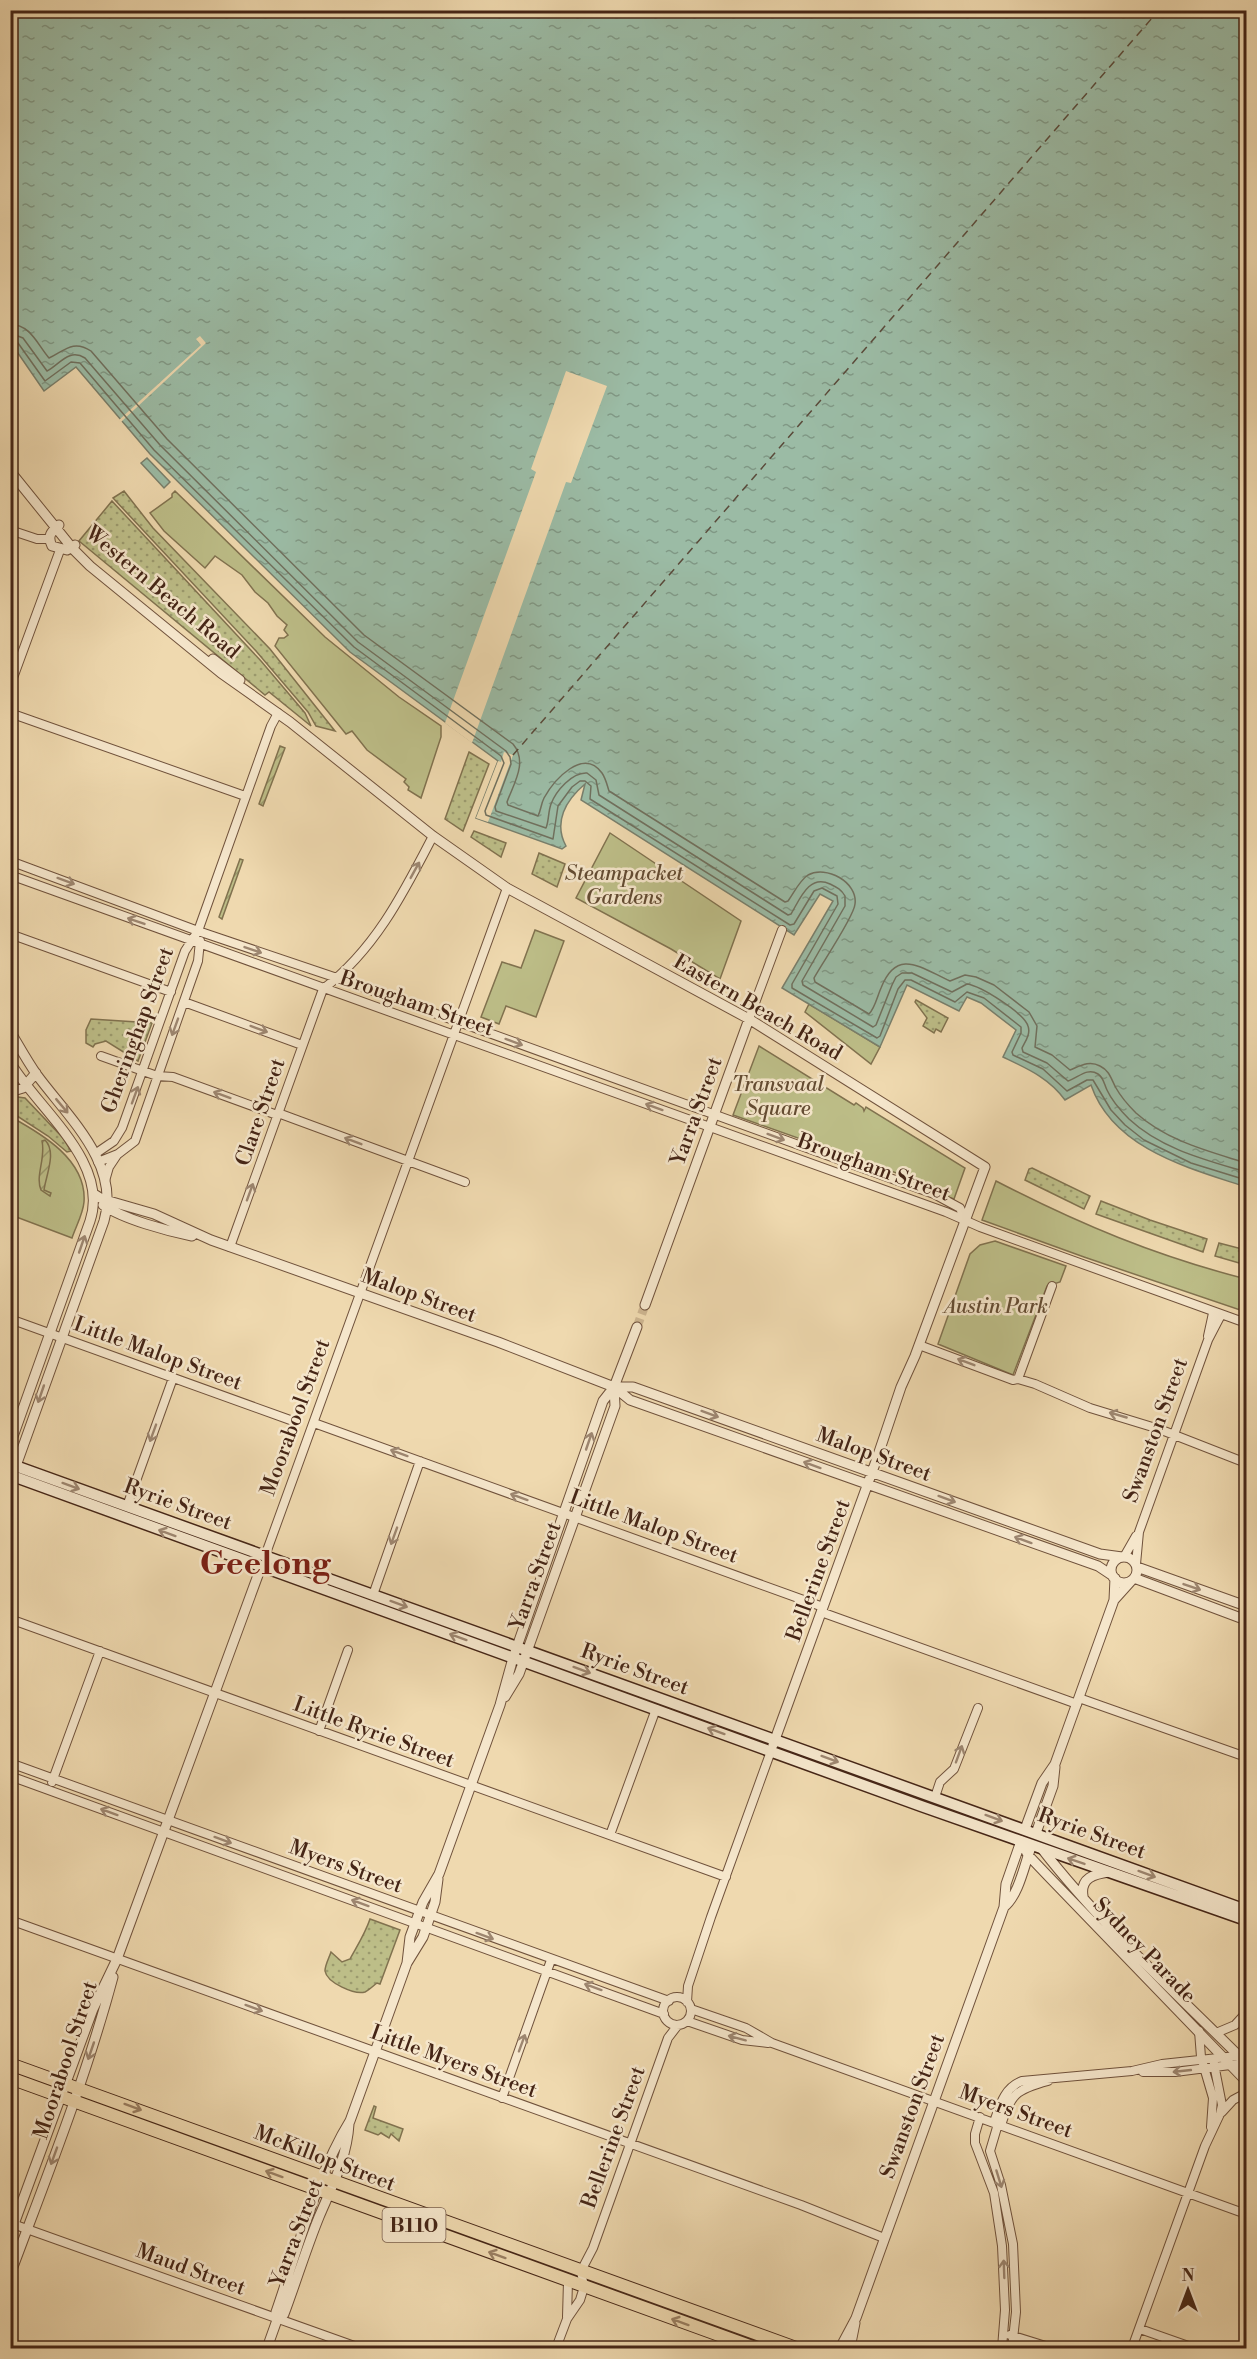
<svg xmlns="http://www.w3.org/2000/svg" width="1257" height="2359" font-family="'Libre Bodoni',serif">
<defs>
<pattern id="grass-dots" width="8" height="8" patternUnits="userSpaceOnUse" patternTransform="scale(1.5)"><rect width="8" height="8" fill="#bdbe88"/><path d="M2 2h.1M6 6h.1" fill="none" stroke="#9b9a6e" stroke-width="1.8" stroke-linecap="round"/></pattern>
<pattern id="garden-furrows" width="10" height="10" patternUnits="userSpaceOnUse" patternTransform="scale(1.5)"><rect width="10" height="10" fill="#bdbe88"/><path d="M-1 1l2-2M0 10L10 0M9 11l2-2" fill="none" stroke="#9b9a6e"/></pattern>
<pattern id="water-ripples" width="26" height="14" patternUnits="userSpaceOnUse" patternTransform="scale(1.5)"><rect width="26" height="14" fill="#9bbba5"/><path d="M2 4q2-2 4 0t4 0M15 11q2-2 4 0t4 0" fill="none" stroke="#809885"/></pattern>
</defs>
<rect width="100%" height="100%" fill="#efd9af"/>
<filter id="stains"><feTurbulence type="fractalNoise" baseFrequency=".00333" numOctaves="4"/><feColorMatrix values="0 0 0 0 .2 0 0 0 0 .09 0 0 0 0 .02 0 0 0 .5 -.17"/></filter>
<radialGradient id="worn" r=".72"><stop offset=".6" stop-color="#630" stop-opacity="0"/><stop offset="1" stop-color="#630" stop-opacity=".3"/></radialGradient>
<!-- grass -->
<path fill="url(#grass-dots)" stroke="#81724f" stroke-width="1.5" d="M 124,491 L 153,528 L 270,649 L 335,731 L 316,726 L 308,712 L 256,651 L 113,498 Z
M 112,501 L 261,661 L 305,713 L 311,726 L 269,692 L 265,695 L 79,541 Z
M 469,752 L 489,764 L 463,831 L 445,819 Z
M 474,831 L 506,843 L 501,857 L 471,837 Z
M 539,853 L 565,864 L 557,887 L 532,874 Z
M 916,1000 L 948,1018 L 941,1032 L 936,1029 L 934,1033 L 923,1026 L 927,1018 L 915,1002 Z
M 91,1019 L 152,1023 L 138,1061 L 106,1041 L 95,1044 L 93,1047 L 86,1043 L 86,1030 Z
M 10,1096 L 25,1098 L 63,1138 L 71,1151 L 67,1152 L 48,1136 L 11,1112 Z
M 1032,1168 L 1090,1196 L 1084,1209 L 1025,1180 L 1029,1169 Z
M 1101,1201 L 1150,1220 L 1207,1239 L 1203,1252 L 1096,1214 Z
M 1219,1243 L 1246,1250 L 1246,1265 L 1215,1256 Z
M 370,1919 L 400,1930 L 380,1984 L 377,1983 C 373,1986 369,1990 365,1992 C 355,1995 327,1983 325,1971 C 325,1965 329,1958 331,1952 L 342,1962 L 350,1959 C 357,1946 365,1934 370,1919 Z
M 374,2106 L 376,2107 L 373,2118 L 403,2129 L 399,2141 L 391,2134 L 389,2138 L 381,2133 L 378,2135 L 365,2130 Z"/>
<!-- park -->
<path fill="#bdbe88" stroke="#81724f" stroke-width="1.5" d="M 175,491 L 325,637 L 399,697 L 441,726 L 441,737 L 421,798 L 408,790 L 409,787 L 404,782 L 406,779 L 367,750 L 352,731 L 346,734 L 275,646 L 279,638 L 284,638 L 288,635 L 284,630 L 287,625 L 277,616 L 268,603 L 255,592 L 242,575 L 215,556 L 205,568 L 164,531 L 150,513 L 172,497 L 172,494 Z
M 610,833 L 741,921 L 720,979 L 671,949 L 576,898 Z
M 535,930 L 564,941 L 536,1017 L 506,1006 L 499,1024 L 481,1017 L 502,962 L 521,968 Z
M 809,1004 L 880,1047 L 871,1064 L 805,1012 Z
M 759,1046 L 854,1105 L 856,1103 L 863,1108 L 864,1111 L 866,1107 L 965,1168 L 954,1199 L 935,1192 L 936,1187 L 733,1115 Z
M 11,1117 C 42,1134 87,1160 84,1202 C 83,1214 76,1226 72,1238 L 11,1215 Z
M 996,1181 C 1079,1224 1156,1256 1246,1279 L 1246,1312 L 1084,1257 L 982,1220 Z
M 995,1241 L 1066,1266 L 1060,1282 L 1047,1286 L 1013,1375 L 938,1344 L 970,1254 L 980,1245 Z"/>
<!-- garden -->
<path fill="url(#garden-furrows)" stroke="#81724f" stroke-width="1.5" d="M 280,746 L 285,748 L 263,806 L 259,804 Z
M 240,859 L 243,860 L 222,919 L 219,917 Z
M 45,1140 C 57,1152 46,1175 44,1190 L 51,1193 L 50,1196 L 41,1190 C 35,1176 46,1158 42,1141 Z"/>
<!-- water -->
<path fill="url(#water-ripples)" stroke="#797f6c" stroke-width="1.5" d="M 10,11 L 1246,11 L 1246,1187 C 1189,1168 1113,1149 1091,1085 L 1065,1100 C 1049,1078 1028,1069 1003,1057 L 1016,1030 L 981,1003 L 967,997 L 959,1011 L 907,985 L 880,1047 L 782,988 L 833,901 L 820,894 L 794,935 L 581,800 L 585,784 C 566,800 553,822 566,846 L 562,849 L 476,818 L 498,761 L 350,652 L 150,454 L 76,367 L 44,391 L 11,343 Z
M 147,458 L 170,482 L 164,488 L 141,463 Z"/>
<!-- pier -->
<path fill="#efd9af" d="M 200,336 L 206,343 L 121,422 L 119,420 L 201,345 L 196,339 Z
M 566,371 L 607,386 L 571,483 L 566,482 L 472,743 L 445,723 L 536,472 L 531,469 Z
M 504,752 L 513,755 L 488,822 L 476,818 L 498,761 L 501,762 Z"/>
<g fill="none" stroke-linecap="round" stroke-linejoin="round">
<!-- shore -->
<path stroke="#70705e" stroke-width="1.5" d="M 10,324 C 31,325 37,344 49,358 C 64,351 73,339 91,351 L 167,439 L 364,635 L 513,744 C 528,762 514,783 507,802 L 508,805 L 538,816 C 541,810 541,804 544,798 C 554,780 583,747 602,773 C 606,779 607,785 609,791 L 785,902 L 788,901 C 794,893 799,881 808,875 C 826,865 858,882 855,904 C 854,917 822,963 814,978 L 815,982 L 869,1014 C 875,1008 877,997 881,988 C 897,947 921,968 950,981 L 965,975 L 976,977 L 994,985 L 1029,1012 L 1037,1026 L 1035,1047 L 1052,1055 L 1070,1070 C 1080,1066 1089,1060 1100,1066 C 1110,1071 1111,1079 1116,1088 C 1121,1097 1129,1106 1136,1113 C 1167,1141 1208,1151 1246,1163
M 10,333 L 23,338 L 47,371 C 60,364 69,348 85,358 L 160,445 L 358,642 L 506,751 L 510,757 L 511,764 L 495,807 L 496,811 L 546,828 C 549,821 548,812 551,804 C 556,791 572,772 587,773 L 596,780 L 599,795 L 788,915 L 791,914 C 800,899 809,874 830,884 C 836,887 841,889 845,896 L 845,906 L 802,981 L 803,985 L 873,1027 L 876,1025 L 892,985 L 896,977 L 902,973 L 912,973 L 952,992 L 967,984 C 981,986 1024,1013 1028,1026 C 1031,1034 1025,1042 1022,1048 L 1023,1052 L 1047,1063 L 1068,1081 C 1078,1078 1087,1067 1098,1074 C 1104,1078 1104,1084 1107,1090 C 1112,1101 1121,1111 1129,1119 C 1161,1149 1206,1160 1246,1172
M 10,341 L 18,343 L 45,381 L 71,362 L 80,363 L 154,450 L 354,647 L 501,756 L 504,763 L 485,811 L 486,815 L 553,839 L 558,806 L 572,787 L 580,781 L 585,781 L 591,786 L 590,799 L 790,925 L 794,924 L 814,891 L 822,888 L 837,896 L 838,904 L 792,984 L 792,988 L 877,1038 L 880,1036 L 898,989 L 905,980 L 911,980 L 955,1002 L 967,992 L 984,998 L 1021,1027 L 1021,1033 L 1012,1052 L 1013,1055 L 1043,1069 L 1067,1091 L 1087,1080 L 1093,1080 L 1111,1110 L 1125,1125 L 1144,1140 L 1191,1163 L 1246,1180"/>
<!-- ferry -->
<path stroke="#5a4a3a" stroke-width="1.5" stroke-dasharray="8 6" stroke-linecap="butt" d="M 513,755 L 1159,10"/>
<!-- tertiary-tunnel -->
<path stroke="#cdb590" stroke-width="9" stroke-dasharray="9 4.5" stroke-linecap="butt" d="M 637,1327 L 645,1305"/>
<!-- minor casing -->
<g stroke="#70523c" stroke-width="10">
<path id="minor" d="M 10,530 L 37,539 L 49,539
M 10,686 L 60,550
M 10,713 L 245,796
M 10,861 L 198,931 L 337,978 L 934,1194 L 960,1208 L 965,1219
M 10,875 L 946,1212 L 980,1227 L 1246,1323
M 10,934 L 171,992
M 184,1002 L 302,1045
M 749,1019 L 782,930
M 101,1056 L 157,1076 L 173,1077 L 277,1115
M 278,1113 L 465,1182
M 95,1154 L 114,1141 L 122,1128 L 185,951 L 198,931 L 271,726 L 278,713
M 98,1162 L 118,1154 L 135,1141 L 198,961 L 200,941
M 105,1181 L 109,1167 L 117,1155
M 230,1247 L 323,989 C 375,950 404,892 433,836
M 10,1319 L 293,1421
M 1208,1336 L 1213,1313
M 919,1345 L 1013,1380 L 1018,1379 L 1035,1384 L 1090,1408 L 1159,1429 L 1246,1463
M 1018,1379 L 1052,1286
M 314,1423 L 823,1607
M 127,1506 L 173,1378
M 265,1556 L 507,888
M 1124,1557 L 1136,1536
M 1136,1564 L 1139,1532 L 1208,1340 L 1221,1315
M 373,1595 L 420,1461
M 821,1612 L 1077,1704
M 10,1619 L 726,1877
M 1079,1698 L 1246,1757
M 319,1731 L 348,1650
M 10,1763 L 669,2001
M 10,1776 L 664,2014
M 52,1782 L 100,1651
M 935,1797 L 940,1782 L 954,1769 L 978,1708
M 610,1835 L 656,1709
M 10,1920 L 801,2205 L 884,2238
M663 2011a14 14 0 1 1 28 0a14 14 0 1 1-28 0Z
M 687,2002 L 688,1986 L 711,1917 L 771,1751
M 691,2009 L 746,2028 L 772,2043 L 1246,2214
M 687,2021 L 742,2040 L 768,2043
M 1199,2031 L 1201,2057 L 1213,2098 L 1211,2127
M 1216,2033 L 1235,2025 L 1246,2013
M 1143,2072 L 1175,2072 L 1246,2063
M 502,2098 L 551,1960
M 1222,2112 L 1233,2100 L 1246,2093
M 980,2117 L 975,2134 L 975,2143 L 994,2193 L 1002,2246 L 1005,2310 L 1002,2348
M 994,2122 C 1000,2105 1004,2088 1022,2081 L 1132,2071 L 1162,2064 L 1246,2055
M 998,2124 L 990,2151 L 1001,2185 L 1013,2244 L 1016,2312 L 1012,2348
M 1001,2125 C 1011,2094 1015,2090 1048,2081
M 10,2223 L 360,2348
M 567,2317 L 568,2281
M 1140,2329 L 1194,2348
M 1010,2335 L 1052,2348
M 556,2348 L 567,2319 L 580,2300 L 584,2287 L 581,2271 L 593,2248 L 668,2038 L 678,2025
M 1132,2348 L 1205,2146 L 1220,2114 L 1222,2105 L 1213,2059"/>
</g>
<!-- tertiary casing -->
<g stroke="#70523c" stroke-width="11">
<path id="tertiary" d="M 10,471 L 73,549 L 90,566 L 221,673 L 290,722 L 433,836 L 507,888 L 749,1019 L 985,1167 L 915,1356 L 901,1387 L 876,1461 L 773,1745
M 59,525 C 51,532 47,536 52,546 L 67,550 L 75,545
M 213,659 L 240,680
M 10,1031 C 19,1046 27,1061 37,1075 C 67,1116 121,1164 104,1221 L 16,1466
M 10,1062 C 37,1108 110,1162 90,1221 L 10,1445
M 10,1092 L 23,1088 L 36,1073
M 94,1194 L 102,1199 L 154,1214 L 211,1240 L 498,1342 L 614,1387 L 630,1400 L 1098,1566 L 1113,1576
M 103,1205 C 123,1219 167,1231 192,1236
M 645,1305 L 749,1019
M 614,1387 L 633,1387 L 1100,1554 L 1122,1557
M1111 1570a13 13 0 1 1 26 0a13 13 0 1 1-26 0Z
M 1137,1567 L 1246,1606
M 1134,1578 L 1246,1620
M 1114,1600 L 1132,1580
M 505,1697 L 519,1674 L 615,1406 L 614,1387
M 1025,1829 L 1042,1783 L 1055,1764 L 1114,1600 L 1115,1578
M 1036,1833 L 1053,1786 L 1055,1767
M 1021,1841 L 1028,1855 L 1048,1876 L 1246,2081
M 1042,1849 C 1102,1926 1177,1994 1246,2063
M 1083,1896 C 1080,1878 1094,1874 1109,1872
M 1004,1907 C 1018,1896 1024,1867 1030,1850
M 407,1963 L 410,1937 L 423,1902 L 439,1874 L 500,1705 L 513,1658 L 603,1401 L 614,1387 L 637,1327
M 10,2235 L 93,2009 L 117,1959 L 261,1567
M 10,2275 C 47,2176 86,2078 113,1977
M 277,2320 L 284,2314 C 296,2282 306,2249 319,2217 C 332,2186 347,2158 349,2124
M 267,2348 L 277,2320 L 276,2312 C 297,2252 317,2174 350,2121 L 407,1963 L 423,1937 L 435,1902 L 438,1879
M 840,2348 L 856,2318 L 1004,1907 L 1006,1884 L 1021,1841
M 850,2348 L 855,2323"/>
</g>
<!-- secondary casing -->
<g stroke="#452516" stroke-width="13">
<path id="secondary" d="M 10,1464 L 1246,1910
M 10,1475 L 921,1806 L 1246,1920"/>
</g>
<!-- trunk casing -->
<g stroke="#452516" stroke-width="14">
<path id="trunk" d="M 10,2064 L 796,2348
M 10,2078 L 755,2348"/>
</g>
<!-- minor -->
<use href="#minor" stroke="#f5e6cb" stroke-width="8"/>
<!-- tertiary -->
<use href="#tertiary" stroke="#f5e6cb" stroke-width="9"/>
<!-- secondary -->
<use href="#secondary" stroke="#f5e6cb" stroke-width="10"/>
<!-- trunk -->
<use href="#trunk" stroke="#efd9af" stroke-width="12"/>
</g>
<!-- one-way arrows -->
<defs><path id="oneway-shaft" d="M-6 0H5M1.5-3L5.5 0L1.5 3" fill="none" stroke-width="1.6" stroke-linecap="round" stroke-linejoin="round" transform="scale(1.5)"/></defs>
<g stroke="#9d8670">
<use href="#oneway-shaft" transform="translate(415 870) rotate(-61)"/>
<use href="#oneway-shaft" transform="translate(66 881) rotate(20)"/>
<use href="#oneway-shaft" transform="translate(136 921) rotate(-161)"/>
<use href="#oneway-shaft" transform="translate(253 950) rotate(19)"/>
<use href="#oneway-shaft" transform="translate(175 1027) rotate(110)"/>
<use href="#oneway-shaft" transform="translate(259 1029) rotate(20)"/>
<use href="#oneway-shaft" transform="translate(514 1042) rotate(20)"/>
<use href="#oneway-shaft" transform="translate(135 1095) rotate(-70)"/>
<use href="#oneway-shaft" transform="translate(222 1095) rotate(-160)"/>
<use href="#oneway-shaft" transform="translate(62 1106) rotate(50)"/>
<use href="#oneway-shaft" transform="translate(654 1107) rotate(-160)"/>
<use href="#oneway-shaft" transform="translate(776 1137) rotate(20)"/>
<use href="#oneway-shaft" transform="translate(353 1141) rotate(-159)"/>
<use href="#oneway-shaft" transform="translate(250 1192) rotate(-70)"/>
<use href="#oneway-shaft" transform="translate(82 1244) rotate(-71)"/>
<use href="#oneway-shaft" transform="translate(966 1362) rotate(-159)"/>
<use href="#oneway-shaft" transform="translate(41 1394) rotate(109)"/>
<use href="#oneway-shaft" transform="translate(710 1414) rotate(20)"/>
<use href="#oneway-shaft" transform="translate(1118 1415) rotate(-164)"/>
<use href="#oneway-shaft" transform="translate(153 1433) rotate(110)"/>
<use href="#oneway-shaft" transform="translate(589 1441) rotate(-71)"/>
<use href="#oneway-shaft" transform="translate(399 1453) rotate(-160)"/>
<use href="#oneway-shaft" transform="translate(812 1465) rotate(-160)"/>
<use href="#oneway-shaft" transform="translate(71 1486) rotate(20)"/>
<use href="#oneway-shaft" transform="translate(519 1497) rotate(-160)"/>
<use href="#oneway-shaft" transform="translate(947 1499) rotate(20)"/>
<use href="#oneway-shaft" transform="translate(167 1533) rotate(-160)"/>
<use href="#oneway-shaft" transform="translate(394 1536) rotate(110)"/>
<use href="#oneway-shaft" transform="translate(1023 1540) rotate(-160)"/>
<use href="#oneway-shaft" transform="translate(1192 1587) rotate(19)"/>
<use href="#oneway-shaft" transform="translate(399 1604) rotate(20)"/>
<use href="#oneway-shaft" transform="translate(458 1637) rotate(-160)"/>
<use href="#oneway-shaft" transform="translate(582 1670) rotate(20)"/>
<use href="#oneway-shaft" transform="translate(716 1731) rotate(-160)"/>
<use href="#oneway-shaft" transform="translate(959 1754) rotate(-70)"/>
<use href="#oneway-shaft" transform="translate(830 1759) rotate(20)"/>
<use href="#oneway-shaft" transform="translate(109 1812) rotate(-160)"/>
<use href="#oneway-shaft" transform="translate(994 1818) rotate(20)"/>
<use href="#oneway-shaft" transform="translate(223 1840) rotate(20)"/>
<use href="#oneway-shaft" transform="translate(1076 1861) rotate(-161)"/>
<use href="#oneway-shaft" transform="translate(1147 1874) rotate(20)"/>
<use href="#oneway-shaft" transform="translate(360 1903) rotate(-160)"/>
<use href="#oneway-shaft" transform="translate(485 1936) rotate(20)"/>
<use href="#oneway-shaft" transform="translate(593 1987) rotate(-160)"/>
<use href="#oneway-shaft" transform="translate(254 2008) rotate(20)"/>
<use href="#oneway-shaft" transform="translate(737 2038) rotate(-165)"/>
<use href="#oneway-shaft" transform="translate(522 2043) rotate(-70)"/>
<use href="#oneway-shaft" transform="translate(91 2051) rotate(109)"/>
<use href="#oneway-shaft" transform="translate(1182 2071) rotate(174)"/>
<use href="#oneway-shaft" transform="translate(54 2156) rotate(110)"/>
<use href="#oneway-shaft" transform="translate(999 2179) rotate(73)"/>
<use href="#oneway-shaft" transform="translate(1004 2269) rotate(-92)"/>
</g>
<g stroke="#9a7f62">
<use href="#oneway-shaft" transform="translate(133 2107) rotate(20)"/>
<use href="#oneway-shaft" transform="translate(274 2174) rotate(-160)"/>
<use href="#oneway-shaft" transform="translate(497 2255) rotate(-160)"/>
<use href="#oneway-shaft" transform="translate(680 2322) rotate(-160)"/>
</g>
<g text-anchor="middle" stroke-width="5" stroke-linejoin="round" paint-order="stroke">
<!-- shield labels -->
<rect fill="#f5e6cb" stroke="#7a5f4c" stroke-width="1.5" x="382.5" y="2208" width="63" height="34" rx="4.5"/>
<g font-size="20" font-weight="bold" fill="#452516">
<text x="414" y="2232">B110</text>
</g>
<!-- street labels -->
<g font-size="21" fill="#452516" stroke="#f5e6cb">
<text transform="translate(163 592) rotate(40)" y="7">Western Beach Road</text>
<text transform="translate(417 1003) rotate(19)" y="7">Brougham Street</text>
<text transform="translate(758 1007) rotate(30)" y="7">Eastern Beach Road</text>
<text transform="translate(137 1030) rotate(-70)" y="7">Gheringhap Street</text>
<text transform="translate(696 1111) rotate(-70)" y="7">Yarra Street</text>
<text transform="translate(260 1112) rotate(-71)" y="7">Clare Street</text>
<text transform="translate(874 1167) rotate(20)" y="7">Brougham Street</text>
<text transform="translate(419 1295) rotate(20)" y="7">Malop Street</text>
<text transform="translate(158 1353) rotate(20)" y="7">Little Malop Street</text>
<text transform="translate(295 1417) rotate(-70)" y="7">Moorabool Street</text>
<text transform="translate(1155 1430) rotate(-70)" y="7">Swanston Street</text>
<text transform="translate(874 1454) rotate(20)" y="7">Malop Street</text>
<text transform="translate(178 1504) rotate(20)" y="7">Ryrie Street</text>
<text transform="translate(654 1526) rotate(20)" y="7">Little Malop Street</text>
<text transform="translate(818 1570) rotate(-70)" y="7">Bellerine Street</text>
<text transform="translate(535 1576) rotate(-70)" y="7">Yarra Street</text>
<text transform="translate(635 1669) rotate(20)" y="7">Ryrie Street</text>
<text transform="translate(374 1732) rotate(20)" y="7">Little Ryrie Street</text>
<text transform="translate(1092 1833) rotate(20)" y="7">Ryrie Street</text>
<text transform="translate(346 1866) rotate(20)" y="7">Myers Street</text>
<text transform="translate(1145 1950) rotate(46)" y="7">Sydney Parade</text>
<text transform="translate(65 2060) rotate(-72)" y="7">Moorabool Street</text>
<text transform="translate(454 2061) rotate(20)" y="7">Little Myers Street</text>
<text transform="translate(912 2106) rotate(-70)" y="7">Swanston Street</text>
<text transform="translate(1016 2111) rotate(20)" y="7">Myers Street</text>
<text transform="translate(613 2137) rotate(-70)" y="7">Bellerine Street</text>
<text transform="translate(325 2158) rotate(21)" y="7">McKillop Street</text>
<text transform="translate(296 2233) rotate(-69)" y="7">Yarra Street</text>
<text transform="translate(191 2269) rotate(20)" y="7">Maud Street</text>
</g>
<!-- park labels -->
<g font-size="21" font-style="italic" fill="#634b32" stroke="#f5e6cb">
<text x="624" y="880">Steampacket<tspan x="624" dy="24">Gardens</tspan></text>
<text x="778" y="1091">Transvaal<tspan x="778" dy="24">Square</tspan></text>
<text x="996" y="1313">Austin Park</text>
</g>
<!-- town labels -->
<g font-size="33" font-weight="bold" fill="#7a1f14" stroke="#f5e6cb">
<text x="265" y="1574">Geelong</text>
</g>
</g>
<!-- margin -->
<rect width="1257" height="2359" fill="none" stroke="#efd9af" stroke-width="36"/>
<rect x="12" y="12" width="1233" height="2335" fill="none" stroke="#452516" stroke-width="3"/>
<rect x="18" y="18" width="1221" height="2323" fill="none" stroke="#452516" stroke-width="1.5"/>
<!-- north arrow -->
<g transform="translate(1188 2290)" stroke="#f5e6cb" stroke-width="4.5" paint-order="stroke">
<path d="M0-4.5L10 22L0 15L-10 22Z" fill="#452516"/>
<text y="-9" font-size="16" font-weight="bold" text-anchor="middle" fill="#452516">N</text>
</g>
<rect width="100%" height="100%" filter="url(#stains)"/>
<rect width="100%" height="100%" fill="url(#worn)"/>
</svg>
